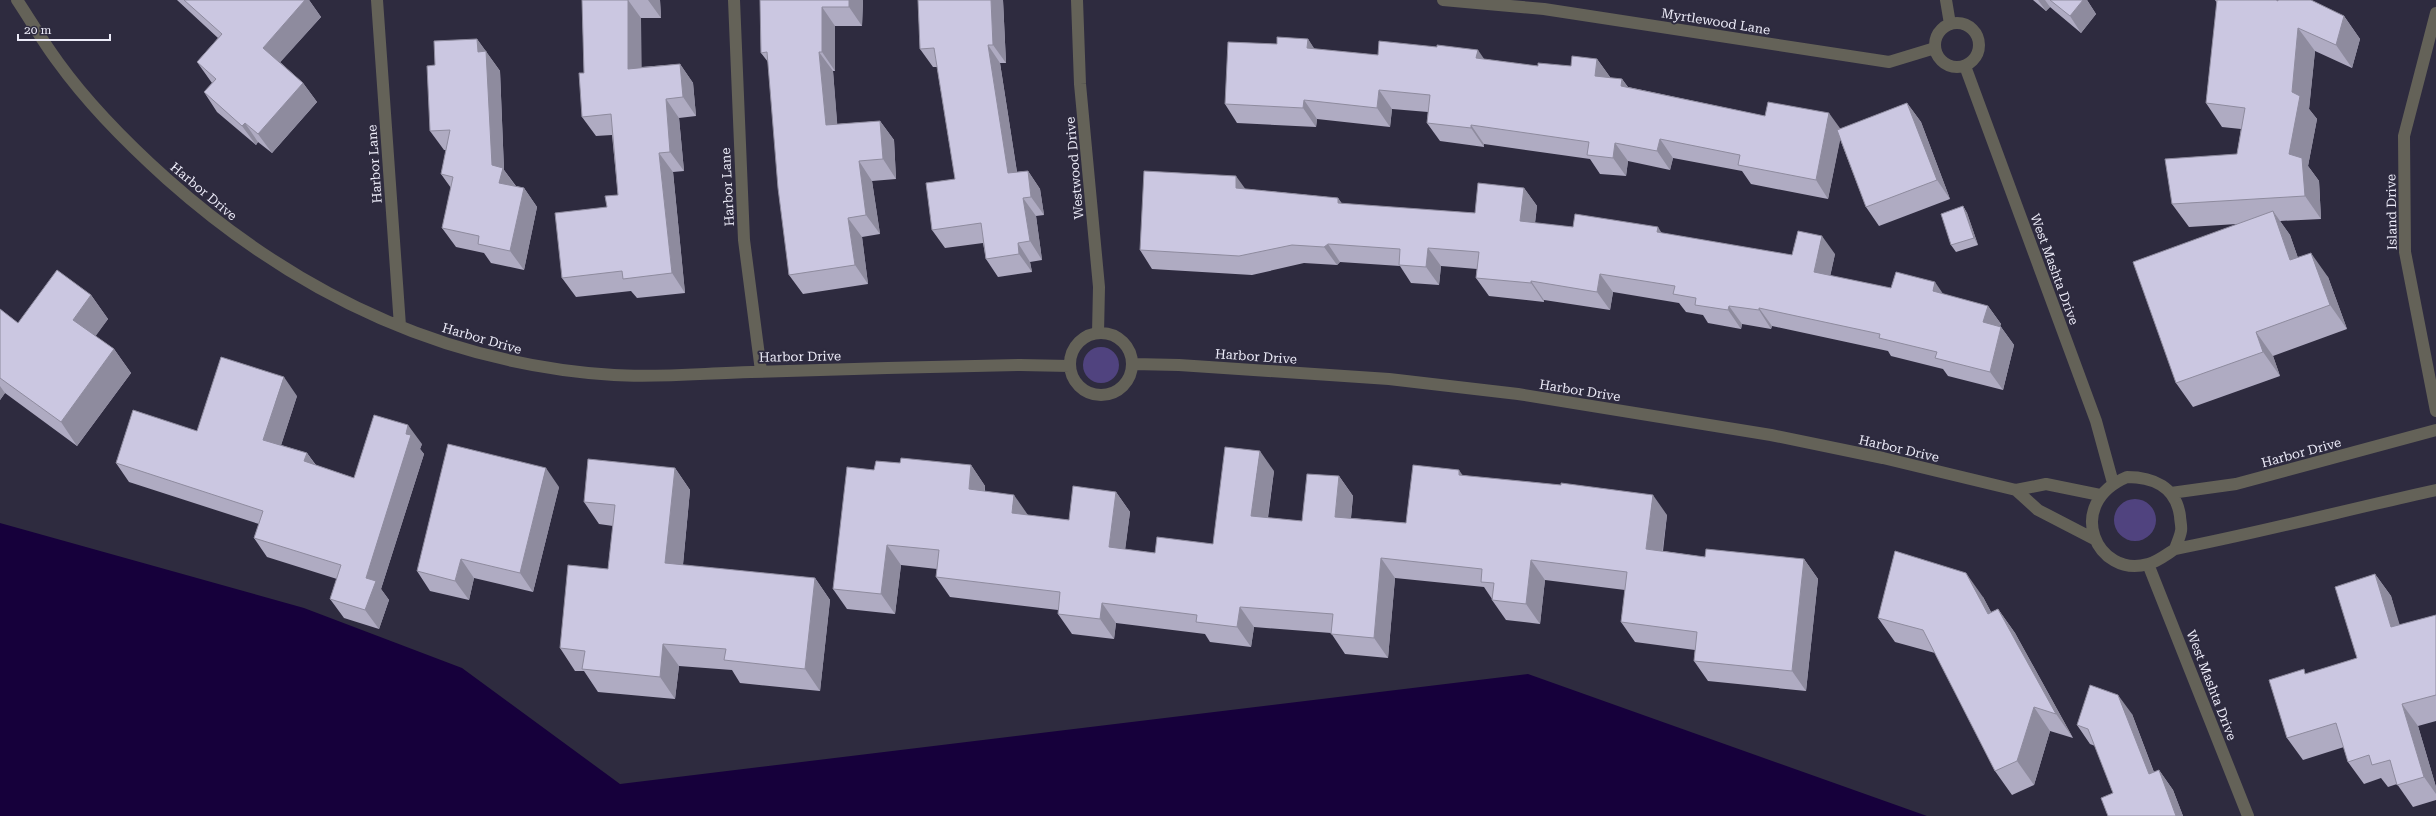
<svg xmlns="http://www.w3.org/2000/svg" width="2436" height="816" font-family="'Roboto Serif',serif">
<rect width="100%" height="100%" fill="#2e2b3f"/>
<!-- green -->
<path fill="#50437f" d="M1083 365a18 18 0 1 1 36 0a18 18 0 1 1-36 0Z
M2114 520a21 21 0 1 1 42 0a21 21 0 1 1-42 0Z"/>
<!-- water -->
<path fill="#16003b" d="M 0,523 L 304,608 L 462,668 L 620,784 L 1528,674 L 1927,816 L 0,816 Z"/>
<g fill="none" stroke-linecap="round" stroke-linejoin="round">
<!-- minor -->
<path stroke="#646258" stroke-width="12" d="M 17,0 C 31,21 43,42 58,62 C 89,105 128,144 167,179 C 294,292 442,364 614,375 C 658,378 706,373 751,372 C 841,369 930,367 1020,365 L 1070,366
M 377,0 L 400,326
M 734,0 L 744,240 L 761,371
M 1077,0 L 1080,84 L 1099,287 L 1098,333
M 1443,0 L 1544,9 L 1889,62 L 1935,48
M 1946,0 L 1950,24
M 2436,13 L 2404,136 L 2405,252 L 2436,411
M1935 45a22 22 0 1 1 44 0a22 22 0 1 1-44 0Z
M 1965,66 L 2096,421 L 2113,483
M1070 364a31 31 0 1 1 62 0a31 31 0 1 1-62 0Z
M 1133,364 L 1179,365 L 1389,379 L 1518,394 L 1771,435 L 1883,458 L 2016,490 L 2046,484 L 2100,495
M 2127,477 C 2153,477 2176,487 2180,516 C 2180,520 2182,527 2181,531 C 2180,537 2177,543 2175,549 C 2167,554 2157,562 2148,564 C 2097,579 2063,504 2127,477 Z
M 2016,490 L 2038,510 L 2096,540
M 2171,493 L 2236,484 L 2436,430
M 2175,549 C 2263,532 2349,509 2436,490
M 2148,564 L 2248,816"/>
</g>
<!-- wall -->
<path fill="#afabc2" d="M 177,0 L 309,0 L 321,17 L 280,62 L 303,83 L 317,102 L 272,153 L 258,142 L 256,145 L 217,112 L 204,92 L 212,83 L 197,62 L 218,38 Z
M 582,0 L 660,0 L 661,18 L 641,18 L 641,67 L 680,64 L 693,83 L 696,116 L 679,118 L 684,171 L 673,172 L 685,293 L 637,298 L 631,291 L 576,297 L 562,278 L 607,207 L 618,195 L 612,135 L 596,136 L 582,117 L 584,73 Z
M 760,0 L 863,0 L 862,26 L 835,26 L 835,71 L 833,71 L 837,124 L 880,121 L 894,140 L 896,179 L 872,181 L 880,234 L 862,237 L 868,284 L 803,294 L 789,275 L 768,62 L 761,53 Z
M 918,0 L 1003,0 L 1006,63 L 1000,63 L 1017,172 L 1028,171 L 1040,189 L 1044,215 L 1036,216 L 1042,260 L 1030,262 L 1032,272 L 998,277 L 986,259 L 983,243 L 945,248 L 932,230 L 955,179 L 937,67 L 933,67 L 920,49 Z
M 2033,0 L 2087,0 L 2096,14 L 2081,33 L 2050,7 L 2046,11 Z
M 2215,0 L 2276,0 L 2278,1 L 2344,16 L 2360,39 L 2352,68 L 2315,51 L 2309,109 L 2317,119 L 2308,166 L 2319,181 L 2321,219 L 2280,221 L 2290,235 L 2298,258 L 2328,277 L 2347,329 L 2273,356 L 2280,376 L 2193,407 L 2176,383 L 2237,224 L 2189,227 L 2172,204 L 2237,154 L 2241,129 L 2222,127 L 2206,103 L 2217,3 Z
M 477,39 L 500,71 L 504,170 L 516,186 L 524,188 L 537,207 L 524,270 L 491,263 L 484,253 L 456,247 L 442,228 L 451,188 L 441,174 L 446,150 L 444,150 L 430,131 L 435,65 Z
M 1308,39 L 1314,49 L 1378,55 L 1484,59 L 1538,66 L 1571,66 L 1597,59 L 1610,77 L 1610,78 L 1622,79 L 1628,87 L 1765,116 L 1840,129 L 1907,103 L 1921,122 L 1950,199 L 1879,226 L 1866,207 L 1840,139 L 1828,199 L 1751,184 L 1742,171 L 1673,158 L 1670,170 L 1628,161 L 1626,176 L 1600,174 L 1590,159 L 1484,144 L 1484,147 L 1440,141 L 1427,123 L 1428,112 L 1392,109 L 1390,127 L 1317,119 L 1316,127 L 1237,123 L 1225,104 L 1277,44 Z
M 1524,188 L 1537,206 L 1535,223 L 1573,227 L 1662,233 L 1792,255 L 1835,254 L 1830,276 L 1891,288 L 1943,294 L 1988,306 L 2001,324 L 2000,326 L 2001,327 L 2014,345 L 2003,390 L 1948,376 L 1943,369 L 1891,356 L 1888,351 L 1772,326 L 1771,329 L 1742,324 L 1741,329 L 1708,323 L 1703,315 L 1686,312 L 1679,303 L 1613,292 L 1610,310 L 1544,300 L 1544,302 L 1489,296 L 1476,278 L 1477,269 L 1441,266 L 1439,285 L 1411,283 L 1400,266 L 1340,262 L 1337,265 L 1304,263 L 1252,275 L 1152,269 L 1140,250 L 1246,189 L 1338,198 L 1342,204 L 1475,213 Z
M 1963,206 L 1967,213 L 1978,245 L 1956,252 L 1951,245 Z
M 91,295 L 108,319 L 95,336 L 114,349 L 131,373 L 77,446 L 5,393 L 0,400 L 0,309 L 18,323 Z
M 297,396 L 281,445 L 307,453 L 316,465 L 354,478 L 422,444 L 420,449 L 424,454 L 381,589 L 389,600 L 379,629 L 344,618 L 330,599 L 337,579 L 267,557 L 254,538 L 259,524 L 129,482 L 116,463 L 197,431 Z
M 900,463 L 971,465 L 985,486 L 985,492 L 1028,515 L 1069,520 L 1116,492 L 1130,512 L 1125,549 L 1155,553 L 1213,544 L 1274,471 L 1268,518 L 1302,521 L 1339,476 L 1353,496 L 1351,518 L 1406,523 L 1463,475 L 1667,515 L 1663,551 L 1705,557 L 1804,559 L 1818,579 L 1806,691 L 1708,681 L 1694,661 L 1695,650 L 1635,642 L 1621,622 L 1625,590 L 1545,580 L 1540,624 L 1506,620 L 1492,600 L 1492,599 L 1484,587 L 1395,578 L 1388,658 L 1345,654 L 1331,633 L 1254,627 L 1251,647 L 1210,642 L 1205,634 L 1116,623 L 1114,639 L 1072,634 L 1058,614 L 1058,610 L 950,597 L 936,577 L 937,569 L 901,565 L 895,614 L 847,609 L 833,589 L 874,470 Z
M 675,468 L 690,490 L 683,565 L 815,578 L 830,600 L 820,691 L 740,683 L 732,670 L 679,666 L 675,699 L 598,692 L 584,671 L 575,671 L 560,648 L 608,569 L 613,526 L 599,524 L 584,502 Z
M 559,487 L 533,592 L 474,578 L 469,600 L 430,591 L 417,571 Z
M 2375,574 L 2391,596 L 2399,625 L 2436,615 L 2436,721 L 2418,726 L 2436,787 L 2436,800 L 2413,807 L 2397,784 L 2388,787 L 2381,778 L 2364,784 L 2348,762 L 2344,747 L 2303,760 L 2287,738 L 2307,674 L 2357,658 Z
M 1983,597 L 1991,612 L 1998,609 L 2015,633 L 2073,738 L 2050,731 L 2034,785 L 2012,795 L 1995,771 L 1935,653 L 1895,642 L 1878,618 Z
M 2132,714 L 2154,772 L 2159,770 L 2173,790 L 2183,816 L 2108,816 L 2113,793 L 2095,746 L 2090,744 L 2077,725 Z"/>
<!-- shaded-wall -->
<path fill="#8e8b9e" d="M 305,0 L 309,0 L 321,17 L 276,67 L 263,48 Z
M 628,0 L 641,18 L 642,88 L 628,69 Z
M 648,0 L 660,0 L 661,18 Z
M 849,0 L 863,0 L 862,26 L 849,7 Z
M 991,0 L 1003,0 L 1006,63 L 993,45 Z
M 2038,0 L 2045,0 L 2050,7 L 2046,11 Z
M 2083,0 L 2087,0 L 2096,14 L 2081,33 L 2070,16 Z
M 822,7 L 835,26 L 835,71 L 822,52 Z
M 2344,16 L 2360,39 L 2352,68 L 2336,45 Z
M 2298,28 L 2315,51 L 2309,109 L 2317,119 L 2308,166 L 2319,181 L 2321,219 L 2305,196 L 2289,154 L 2292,92 Z
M 477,39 L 500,71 L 504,170 L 516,187 L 499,183 L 492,165 L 478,52 Z
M 1308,39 L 1320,57 L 1307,48 Z
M 988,45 L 1000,63 L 1020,192 L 1008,173 Z
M 1478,50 L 1491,69 L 1476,58 Z
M 819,52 L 833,71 L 839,145 L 826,125 Z
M 1597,59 L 1610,77 L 1608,95 L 1595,76 Z
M 680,64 L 693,83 L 696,116 L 683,97 Z
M 1622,79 L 1635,98 L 1621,86 Z
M 303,83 L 317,102 L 272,153 L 258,134 Z
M 1379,90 L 1392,109 L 1390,127 L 1377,108 Z
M 666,99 L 679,118 L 684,171 L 670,152 Z
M 1304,100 L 1317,119 L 1316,127 L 1303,108 Z
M 1907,103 L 1921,122 L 1950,199 L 1937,180 Z
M 1829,113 L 1842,131 L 1828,199 L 1816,180 Z
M 880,121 L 894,140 L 896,179 L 883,159 Z
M 245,123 L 258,142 L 256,145 L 242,126 Z
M 1471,125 L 1484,144 L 1484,147 L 1471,128 Z
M 1660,139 L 1673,158 L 1670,170 L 1657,151 Z
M 1615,143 L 1628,161 L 1626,176 L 1613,158 Z
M 659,153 L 673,172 L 685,293 L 672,273 Z
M 859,161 L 872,181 L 880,234 L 866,215 Z
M 1028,171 L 1040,189 L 1044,215 L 1031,197 Z
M 1236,176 L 1249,194 L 1236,188 Z
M 524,188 L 537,207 L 524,270 L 510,251 Z
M 1524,188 L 1537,206 L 1533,239 L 1520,221 Z
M 1023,198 L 1036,216 L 1042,260 L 1030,241 Z
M 1338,198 L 1351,216 L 1338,203 Z
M 1963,206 L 1967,213 L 1978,245 L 1974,238 Z
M 2273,211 L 2290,235 L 2307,284 L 2290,260 Z
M 848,218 L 862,237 L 868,284 L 855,265 Z
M 1658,227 L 1670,246 L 1657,232 Z
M 1822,236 L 1835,254 L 1827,291 L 1814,272 Z
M 1018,243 L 1030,262 L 1032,272 L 1019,254 Z
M 1328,244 L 1340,262 L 1337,265 L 1324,247 Z
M 1428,248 L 1441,266 L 1439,285 L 1426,267 Z
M 2311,253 L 2328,277 L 2347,329 L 2330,305 Z
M 1600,274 L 1613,292 L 1610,310 L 1597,292 Z
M 1531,281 L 1544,300 L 1544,302 L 1531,283 Z
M 1935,282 L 1948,301 L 1933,291 Z
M 91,295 L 108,319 L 90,344 L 73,320 Z
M 1729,306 L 1742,324 L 1741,329 L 1728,310 Z
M 1988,306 L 2001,324 L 1996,340 L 1983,322 Z
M 1759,308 L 1772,326 L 1771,329 L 1759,310 Z
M 2001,327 L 2014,345 L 2003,390 L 1990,372 Z
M 2256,332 L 2273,356 L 2280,376 L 2263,352 Z
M 114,349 L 131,373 L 77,446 L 61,422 Z
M 284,377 L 297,396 L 277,458 L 263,440 Z
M 0,386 L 5,393 L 0,400 Z
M 408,425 L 422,444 L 420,449 L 424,454 L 381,589 L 389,600 L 379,629 L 365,610 L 366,578 Z
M 1260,451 L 1274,471 L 1265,537 L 1251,516 Z
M 307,453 L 320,472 L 304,461 Z
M 971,465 L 985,486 L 983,509 L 969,489 Z
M 546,468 L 559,487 L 533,592 L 520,573 Z
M 675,468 L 690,490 L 681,585 L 665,563 Z
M 1459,470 L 1473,490 L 1459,475 Z
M 1339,476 L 1353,496 L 1349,537 L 1335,517 Z
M 1116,492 L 1130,512 L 1123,567 L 1109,547 Z
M 1014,495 L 1028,515 L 1012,513 Z
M 1653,495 L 1667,515 L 1660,569 L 1646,549 Z
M 887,545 L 901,565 L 895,614 L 881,594 Z
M 1381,558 L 1395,578 L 1388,658 L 1374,638 Z
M 461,559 L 474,578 L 469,600 L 455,581 Z
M 1804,559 L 1818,579 L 1806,691 L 1792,671 Z
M 1531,560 L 1545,580 L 1540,624 L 1526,604 Z
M 1966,573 L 1983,597 L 2005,638 L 1988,614 Z
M 2375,574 L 2391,596 L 2407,649 L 2391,627 Z
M 815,578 L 830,600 L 820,691 L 805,669 Z
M 1102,603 L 1116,623 L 1114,639 L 1100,619 Z
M 1240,607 L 1254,627 L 1251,647 L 1237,627 Z
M 1998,609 L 2015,633 L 2073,738 L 2056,714 Z
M 663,644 L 679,666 L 675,699 L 660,677 Z
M 2118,695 L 2132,714 L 2162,794 L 2149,774 Z
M 2402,704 L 2418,726 L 2436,787 L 2436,794 L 2424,777 Z
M 2034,707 L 2050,731 L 2034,785 L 2017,761 Z
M 2159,770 L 2173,790 L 2183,816 L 2176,816 Z"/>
<!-- building -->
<path fill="#cbc7e1" stroke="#8e8b9e" d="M 184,0 L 305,0 L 263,48 L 303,83 L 258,134 L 245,123 L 242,126 L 204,92 L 216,79 L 197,62 L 222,34 Z
M 582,0 L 628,0 L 628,69 L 680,64 L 683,97 L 666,99 L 670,152 L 659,153 L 672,273 L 623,279 L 622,271 L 562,278 L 555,213 L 607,207 L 605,196 L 618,195 L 611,114 L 582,117 L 579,73 L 584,73 Z
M 760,0 L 849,0 L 849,7 L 822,7 L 822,52 L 819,52 L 826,125 L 880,121 L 883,159 L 859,161 L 866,215 L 848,218 L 855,265 L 789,275 L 778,188 L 767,52 L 761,53 Z
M 918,0 L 991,0 L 993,45 L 988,45 L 1008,173 L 1028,171 L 1031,197 L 1023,198 L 1030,241 L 1018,243 L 1019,254 L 986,259 L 981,223 L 932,230 L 926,183 L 955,179 L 934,48 L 920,49 Z
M 2050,0 L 2083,0 L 2070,16 Z
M 2217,0 L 2276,0 L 2278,1 L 2278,0 L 2311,0 L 2344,16 L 2336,45 L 2298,28 L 2292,92 L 2300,96 L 2289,154 L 2302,158 L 2305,196 L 2172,204 L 2165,159 L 2237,154 L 2245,108 L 2206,103 Z
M 1277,37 L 1308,39 L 1307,48 L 1378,55 L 1379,41 L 1437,47 L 1437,45 L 1478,50 L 1476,58 L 1538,66 L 1538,63 L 1571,66 L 1572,56 L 1597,59 L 1595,76 L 1622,79 L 1621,86 L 1765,116 L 1768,102 L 1829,113 L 1816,180 L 1738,165 L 1740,155 L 1660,139 L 1657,151 L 1615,143 L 1613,158 L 1587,155 L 1589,142 L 1471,125 L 1471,128 L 1427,123 L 1430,95 L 1379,90 L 1377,108 L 1304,100 L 1303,108 L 1225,104 L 1228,42 L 1277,44 Z
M 477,39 L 478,52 L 486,51 L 492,165 L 503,168 L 499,183 L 524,188 L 510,251 L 478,244 L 479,236 L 442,228 L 453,177 L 441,174 L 450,130 L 430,131 L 427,66 L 435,65 L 434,41 Z
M 1907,103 L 1937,180 L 1866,207 L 1837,130 Z
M 1144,171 L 1236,176 L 1236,188 L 1338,198 L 1338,203 L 1475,213 L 1478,183 L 1524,188 L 1520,221 L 1573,227 L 1575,214 L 1658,227 L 1657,232 L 1792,255 L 1798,231 L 1822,236 L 1814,272 L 1891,288 L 1896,272 L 1935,282 L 1933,291 L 1988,306 L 1983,322 L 2001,327 L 1990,372 L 1935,358 L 1937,352 L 1879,338 L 1880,334 L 1759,308 L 1759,310 L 1729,306 L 1728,310 L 1695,305 L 1696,298 L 1673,294 L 1675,286 L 1600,274 L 1597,292 L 1531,281 L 1531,283 L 1476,278 L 1479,252 L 1428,248 L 1426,267 L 1399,265 L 1400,249 L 1328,244 L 1324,247 L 1292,245 L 1239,256 L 1140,250 Z
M 1963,206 L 1974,238 L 1951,245 L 1941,214 Z
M 2273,211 L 2290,260 L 2311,253 L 2330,305 L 2256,332 L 2263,352 L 2176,383 L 2133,262 Z
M 57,270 L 91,295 L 73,320 L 114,349 L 61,422 L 0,378 L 0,309 L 18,323 Z
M 221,357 L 284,377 L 263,440 L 307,453 L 304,461 L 354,478 L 374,415 L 408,425 L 406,434 L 411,435 L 366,578 L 376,581 L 365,610 L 330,599 L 341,565 L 254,538 L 263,511 L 116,463 L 133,410 L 197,431 Z
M 448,444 L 546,468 L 520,573 L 461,559 L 455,581 L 417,571 Z
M 1225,447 L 1260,451 L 1251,516 L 1302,521 L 1307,474 L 1339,476 L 1335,517 L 1406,523 L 1413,465 L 1459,470 L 1459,475 L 1561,485 L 1561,483 L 1653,495 L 1646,549 L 1705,557 L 1706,549 L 1804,559 L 1792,671 L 1694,661 L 1697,632 L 1621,622 L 1627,572 L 1531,560 L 1526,604 L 1492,600 L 1494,583 L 1481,582 L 1482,569 L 1381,558 L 1374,638 L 1331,634 L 1333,614 L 1240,607 L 1237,627 L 1196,622 L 1197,615 L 1102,603 L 1100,619 L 1058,614 L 1060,592 L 936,577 L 939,550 L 887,545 L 881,594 L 833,589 L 847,467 L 874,470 L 876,461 L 900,463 L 901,458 L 971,465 L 969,489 L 1014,495 L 1012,513 L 1069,520 L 1073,486 L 1116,492 L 1109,547 L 1155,553 L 1157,537 L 1213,544 Z
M 588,459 L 675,468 L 665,563 L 815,578 L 805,669 L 724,660 L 726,649 L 663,644 L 660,677 L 582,669 L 585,651 L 560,648 L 568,565 L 608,569 L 615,505 L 584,502 Z
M 1895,551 L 1966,573 L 1988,614 L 1998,609 L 2056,714 L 2034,707 L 2017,761 L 1995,771 L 1923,630 L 1878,618 Z
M 2375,574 L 2391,627 L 2436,615 L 2436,695 L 2402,704 L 2424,777 L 2397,785 L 2390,760 L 2372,765 L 2369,755 L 2348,762 L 2336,723 L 2287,738 L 2269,680 L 2304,669 L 2305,674 L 2357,658 L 2335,587 Z
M 2090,685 L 2118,695 L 2149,774 L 2159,770 L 2176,816 L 2108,816 L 2101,798 L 2113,793 L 2088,729 L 2077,725 Z"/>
<g text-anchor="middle" stroke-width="4" stroke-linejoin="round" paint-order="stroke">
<!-- street labels -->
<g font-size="13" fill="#ecebf8" stroke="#2e2b3f">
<text transform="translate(1716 21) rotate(9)" y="5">Myrtlewood Lane</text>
<text transform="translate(374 164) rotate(-94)" y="5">Harbor Lane</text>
<text transform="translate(1074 168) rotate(-95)" y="5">Westwood Drive</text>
<text transform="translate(727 187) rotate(-93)" y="5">Harbor Lane</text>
<text transform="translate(204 191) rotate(40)" y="5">Harbor Drive</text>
<text transform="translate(2391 212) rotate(-91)" y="5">Island Drive</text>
<text transform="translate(2055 269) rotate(70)" y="5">West Mashta Drive</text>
<text transform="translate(482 338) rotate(16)" y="5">Harbor Drive</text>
<text transform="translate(800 356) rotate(-1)" y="5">Harbor Drive</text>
<text transform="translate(1256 356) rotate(4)" y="5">Harbor Drive</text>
<text transform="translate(1580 390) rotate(9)" y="5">Harbor Drive</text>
<text transform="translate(1899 448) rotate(13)" y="5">Harbor Drive</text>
<text transform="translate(2301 452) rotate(-15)" y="5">Harbor Drive</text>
<text transform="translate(2212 685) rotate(69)" y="5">West Mashta Drive</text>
</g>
</g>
<!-- scale -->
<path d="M18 34v6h92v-6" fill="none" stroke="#ecebf8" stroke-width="2"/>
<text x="24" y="34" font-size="12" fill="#ecebf8" stroke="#2e2b3f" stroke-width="3" paint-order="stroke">20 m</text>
</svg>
